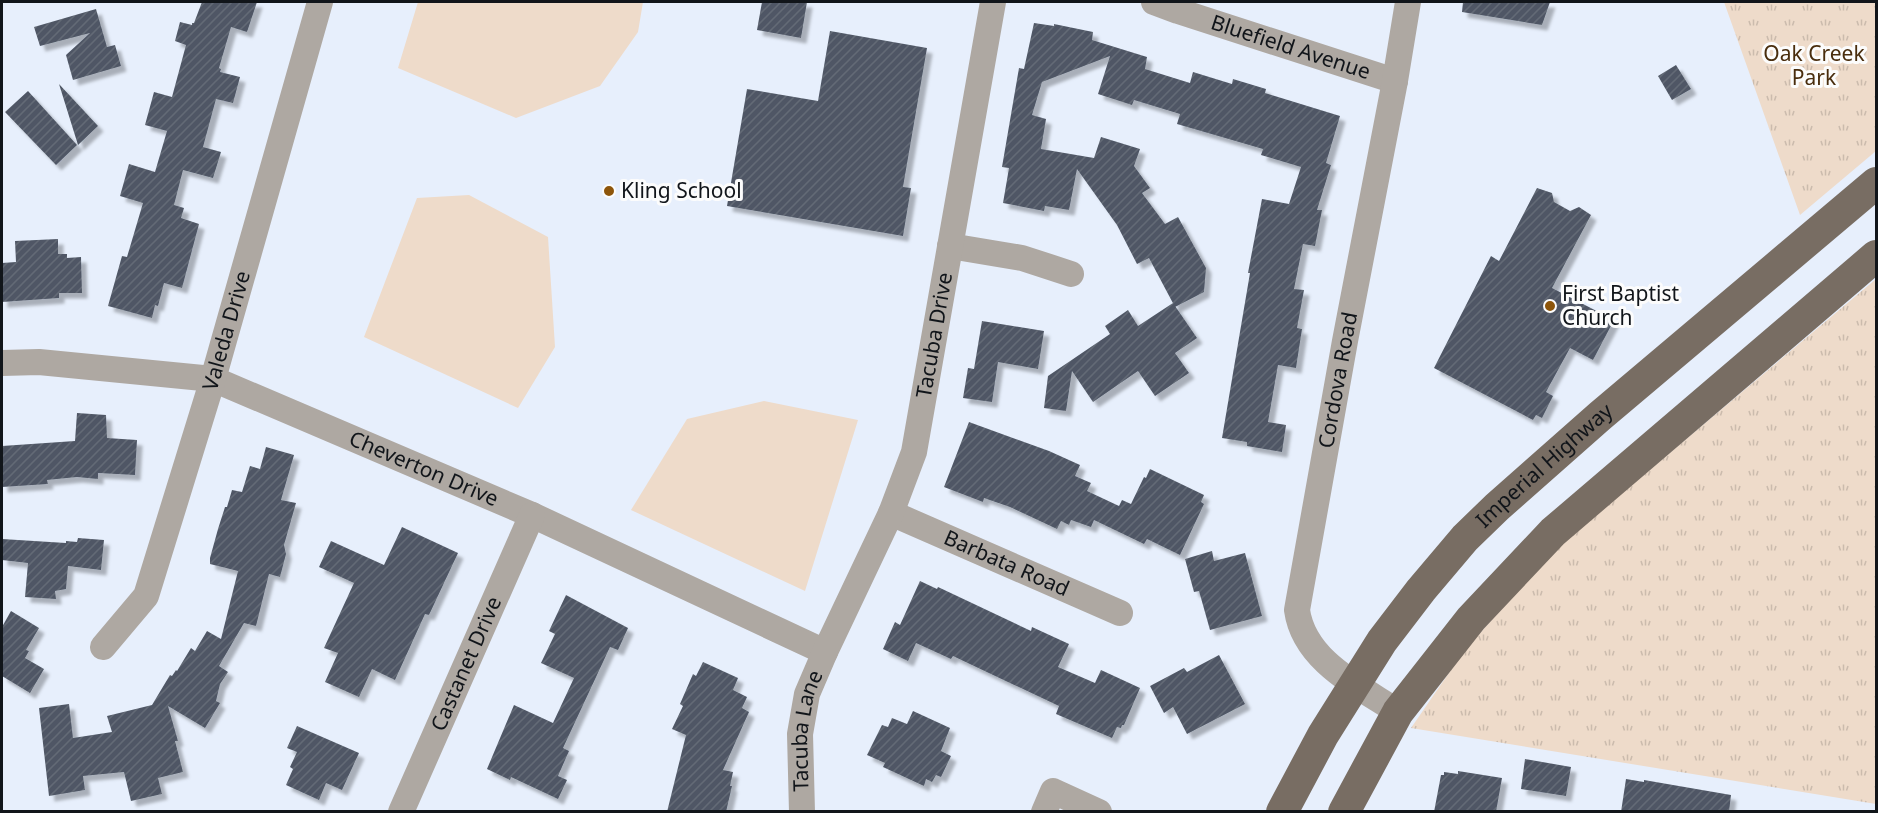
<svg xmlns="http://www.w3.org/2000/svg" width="1878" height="813" font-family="'Noto Sans',sans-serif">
<defs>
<pattern id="park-tufts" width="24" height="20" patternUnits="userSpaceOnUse" patternTransform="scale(1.5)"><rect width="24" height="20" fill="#eedbca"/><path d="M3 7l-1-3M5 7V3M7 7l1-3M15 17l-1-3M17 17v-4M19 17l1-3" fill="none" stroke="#cbbbad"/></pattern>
<pattern id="building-hatch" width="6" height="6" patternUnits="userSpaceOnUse" patternTransform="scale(1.5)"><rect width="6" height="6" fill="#4f5765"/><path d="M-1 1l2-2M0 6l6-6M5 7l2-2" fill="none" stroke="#646b76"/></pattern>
<filter id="shadow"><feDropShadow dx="5.5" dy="5.5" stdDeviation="1.5" flood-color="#0004"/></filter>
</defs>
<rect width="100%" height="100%" fill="#e7effc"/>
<!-- green -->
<path fill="#eedbca" d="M 418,2 L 643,2 L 638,32 L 600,86 L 516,118 L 398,68 Z
M 469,195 L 548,237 L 555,347 L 518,408 L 364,337 L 417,198 Z
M 764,401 L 858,420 L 805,591 L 631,510 L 687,419 Z"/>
<!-- park -->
<path fill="url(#park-tufts)" d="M 1724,2 L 1876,2 L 1876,151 L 1800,215 Z
M 1876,279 L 1876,804 L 1411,728 L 1464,651 L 1552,552 Z"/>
<!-- building -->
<path fill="url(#building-hatch)" filter="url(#shadow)" d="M 202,2 L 257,2 L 247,32 L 231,27 L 219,68 L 221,69 L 220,72 L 240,77 L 233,103 L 216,99 L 203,147 L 221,152 L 213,178 L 183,170 L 174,205 L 184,208 L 181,218 L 199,224 L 182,288 L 164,283 L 158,306 L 155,305 L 152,318 L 108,306 L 122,256 L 127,257 L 143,203 L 120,196 L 129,164 L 155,172 L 167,131 L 145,125 L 154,92 L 172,97 L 186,45 L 175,41 L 180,22 L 192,25 L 192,23 L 194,23 Z
M 762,2 L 807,2 L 801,38 L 757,30 Z
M 1463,2 L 1550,2 L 1542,25 L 1462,12 Z
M 96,9 L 107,47 L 115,45 L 121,66 L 73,80 L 66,55 L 90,33 L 40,46 L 34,27 Z
M 1034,23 L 1054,26 L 1054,24 L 1093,32 L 1092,40 L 1147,57 L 1145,69 L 1190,83 L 1193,72 L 1232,84 L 1233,79 L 1266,89 L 1265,93 L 1340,116 L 1326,163 L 1331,165 L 1317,210 L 1322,210 L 1315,246 L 1303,244 L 1294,289 L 1304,290 L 1297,328 L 1302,329 L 1296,368 L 1278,365 L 1268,422 L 1286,425 L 1282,452 L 1247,446 L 1247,442 L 1222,438 L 1250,273 L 1248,273 L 1262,199 L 1289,204 L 1301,167 L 1261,155 L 1263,149 L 1177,124 L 1180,114 L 1134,100 L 1132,105 L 1098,94 L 1110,56 L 1042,82 L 1032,115 L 1046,119 L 1041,149 L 1094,158 L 1101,137 L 1140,149 L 1134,166 L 1150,188 L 1142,193 L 1165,224 L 1178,217 L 1206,268 L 1204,292 L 1175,307 L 1149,258 L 1137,264 L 1117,225 L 1077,169 L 1069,210 L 1045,206 L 1044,211 L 1003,203 L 1009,168 L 1002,167 L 1014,97 L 1019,68 L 1024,69 Z
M 830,31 L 927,48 L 903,187 L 911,188 L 903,236 L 727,206 L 747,89 L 818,101 Z
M 1676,65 L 1691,89 L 1672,100 L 1658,76 Z
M 59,84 L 98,126 L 78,145 Z
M 28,91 L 77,145 L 56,165 L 5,112 Z
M 1537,188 L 1552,193 L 1554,202 L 1570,211 L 1579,207 L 1591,215 L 1552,288 L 1614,320 L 1593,360 L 1570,348 L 1546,392 L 1553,396 L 1542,418 L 1536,415 L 1533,420 L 1434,368 L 1491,256 L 1499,261 Z
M 58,239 L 58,254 L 67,254 L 67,258 L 81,257 L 82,293 L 59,293 L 59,298 L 2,302 L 2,263 L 16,262 L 15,241 Z
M 1173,303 L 1197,338 L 1175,353 L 1189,373 L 1155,396 L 1138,371 L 1093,402 L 1072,371 L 1066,411 L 1044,408 L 1048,376 L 1110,334 L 1105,326 L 1128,310 L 1138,326 Z
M 982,321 L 1044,331 L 1038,369 L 998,362 L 992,402 L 963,398 L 968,368 L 974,369 Z
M 77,413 L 106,415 L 107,438 L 137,440 L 135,475 L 98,473 L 98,479 L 77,477 L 47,480 L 48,484 L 2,487 L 2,446 L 75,441 Z
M 969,422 L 1049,451 L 1080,465 L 1075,476 L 1091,483 L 1087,491 L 1119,506 L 1122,500 L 1131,504 L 1144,477 L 1146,478 L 1150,469 L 1204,495 L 1201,502 L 1204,504 L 1180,555 L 1147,539 L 1144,544 L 1094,520 L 1091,527 L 1071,520 L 1069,525 L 1061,521 L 1057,529 L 1010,507 L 984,498 L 983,502 L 944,487 Z
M 266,447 L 294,455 L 281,500 L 296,503 L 284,545 L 286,554 L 280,577 L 269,574 L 256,626 L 244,623 L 219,666 L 228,672 L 220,684 L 216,701 L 220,703 L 205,728 L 168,706 L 178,741 L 175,741 L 183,772 L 158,778 L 162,794 L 131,801 L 124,772 L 83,776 L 85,790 L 49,796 L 39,708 L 69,704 L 73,738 L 112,732 L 107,716 L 152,705 L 170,675 L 172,676 L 176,670 L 177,671 L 191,648 L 195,651 L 207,631 L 221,639 L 238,571 L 210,564 L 210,558 L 218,529 L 225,507 L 227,507 L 232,490 L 242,492 L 250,466 L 260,469 Z
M 402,527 L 458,553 L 429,615 L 425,614 L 395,680 L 372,669 L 359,697 L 325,682 L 338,653 L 324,648 L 354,583 L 319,567 L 331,541 L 384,565 Z
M 78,538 L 104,540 L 101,570 L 68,566 L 66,589 L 55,591 L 56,599 L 25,597 L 28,563 L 2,560 L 2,539 L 66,543 L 66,541 L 77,542 Z
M 1212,551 L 1214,561 L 1245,553 L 1262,616 L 1210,630 L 1199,591 L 1194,592 L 1185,559 Z
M 920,581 L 937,589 L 938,587 L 1031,631 L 1032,627 L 1069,644 L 1058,667 L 1095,683 L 1101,670 L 1140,688 L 1124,725 L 1122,725 L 1121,728 L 1117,727 L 1112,738 L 1056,714 L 1059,706 L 953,656 L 951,659 L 916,643 L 908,661 L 883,649 L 895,622 L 900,625 Z
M 566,595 L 628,628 L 618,650 L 610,647 L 563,748 L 569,751 L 558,776 L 567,780 L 558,799 L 511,777 L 510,780 L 487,769 L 514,705 L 553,723 L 574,678 L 541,663 L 555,634 L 549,631 Z
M 11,611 L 39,628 L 26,650 L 29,651 L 25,658 L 44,669 L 30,693 L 2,676 L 2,627 Z
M 1219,655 L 1245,704 L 1187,734 L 1173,707 L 1164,713 L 1150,686 L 1184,668 L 1187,672 Z
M 703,662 L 738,678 L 733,690 L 747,697 L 742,708 L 749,712 L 723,770 L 733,772 L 730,786 L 732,786 L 726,812 L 667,812 L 686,735 L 672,729 L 683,706 L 680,704 L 693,674 L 696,676 Z
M 913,711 L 950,728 L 941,751 L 951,756 L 941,777 L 936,775 L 932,782 L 926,779 L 924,786 L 883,767 L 885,763 L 867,755 L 882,725 L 888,727 L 892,718 L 907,724 Z
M 297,726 L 359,753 L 342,790 L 326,783 L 319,800 L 286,785 L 293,769 L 290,767 L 297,752 L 287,748 Z
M 1525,759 L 1571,767 L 1566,796 L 1521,789 Z
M 1458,771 L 1502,778 L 1496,812 L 1434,812 L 1441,775 L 1444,775 L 1444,772 L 1458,774 Z
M 1626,779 L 1644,782 L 1644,780 L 1731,795 L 1729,812 L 1621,812 Z"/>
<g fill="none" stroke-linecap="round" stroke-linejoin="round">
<!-- minor -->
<g stroke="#aea8a2" stroke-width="26">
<path id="s1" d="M 1154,2 L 1178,11 L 1395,81"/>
<path d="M 950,246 L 1022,258 L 1071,274"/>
<path id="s2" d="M 2,363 L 39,362 L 213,379 L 532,515 L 825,652"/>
<path id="s3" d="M 891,513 L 1120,613"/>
<path id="s4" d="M 103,647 L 146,596 L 213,379 L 320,2"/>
<path id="s5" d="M 1398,712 C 1359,686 1304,661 1297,610 L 1345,341 L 1395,81 L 1408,2"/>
<path id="s6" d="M 401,812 L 532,515"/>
<path id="s7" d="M 802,812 L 800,734 L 807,694 L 825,652 L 891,513 L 914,452 L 993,2"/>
<path d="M 1044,812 L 1053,791 L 1099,812"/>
</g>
<!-- major -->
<g stroke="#786d63" stroke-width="32">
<path id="s8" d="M 1282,812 L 1323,735 L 1382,641 L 1421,590 L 1465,538 L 1497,507 L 1600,416 L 1876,183"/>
<path d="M 1344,812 L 1398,712 L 1471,619 L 1553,532 L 1876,256"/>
</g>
</g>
<!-- markers -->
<g fill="#8d550a" stroke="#fcfcfc" stroke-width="2">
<circle cx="609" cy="191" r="6"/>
<circle cx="1550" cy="306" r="6"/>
</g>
<g text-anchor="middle" stroke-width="6" stroke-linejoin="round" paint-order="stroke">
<!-- street labels -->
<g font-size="21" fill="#11151a" stroke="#fcfcfc">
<text dy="7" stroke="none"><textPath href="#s1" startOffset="144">Bluefield Avenue</textPath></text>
<text dy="7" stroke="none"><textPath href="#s4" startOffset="344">Valeda Drive</textPath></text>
<text dy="7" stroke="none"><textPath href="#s7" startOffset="502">Tacuba Drive</textPath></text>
<text dy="7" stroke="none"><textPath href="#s5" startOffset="382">Cordova Road</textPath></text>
<text dy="7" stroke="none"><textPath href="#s8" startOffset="438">Imperial Highway</textPath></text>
<text dy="7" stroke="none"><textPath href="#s2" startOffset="441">Cheverton Drive</textPath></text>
<text dy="7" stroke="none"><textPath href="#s3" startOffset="126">Barbata Road</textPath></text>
<text dy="7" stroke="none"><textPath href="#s6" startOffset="162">Castanet Drive</textPath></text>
<text dy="7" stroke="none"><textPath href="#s7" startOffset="82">Tacuba Lane</textPath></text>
</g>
<!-- park labels -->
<g font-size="21" fill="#492d0d" stroke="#fcfcfc">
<text x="1814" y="61">Oak Creek<tspan x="1814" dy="24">Park</tspan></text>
</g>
<!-- poi labels -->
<g font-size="21" fill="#11151a" stroke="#fcfcfc" text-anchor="start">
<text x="621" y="198">Kling School</text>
<text x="1562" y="301">First Baptist<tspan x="1562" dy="24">Church</tspan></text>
</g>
</g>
<!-- border -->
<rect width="1878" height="813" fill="none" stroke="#11151a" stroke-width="6"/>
</svg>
